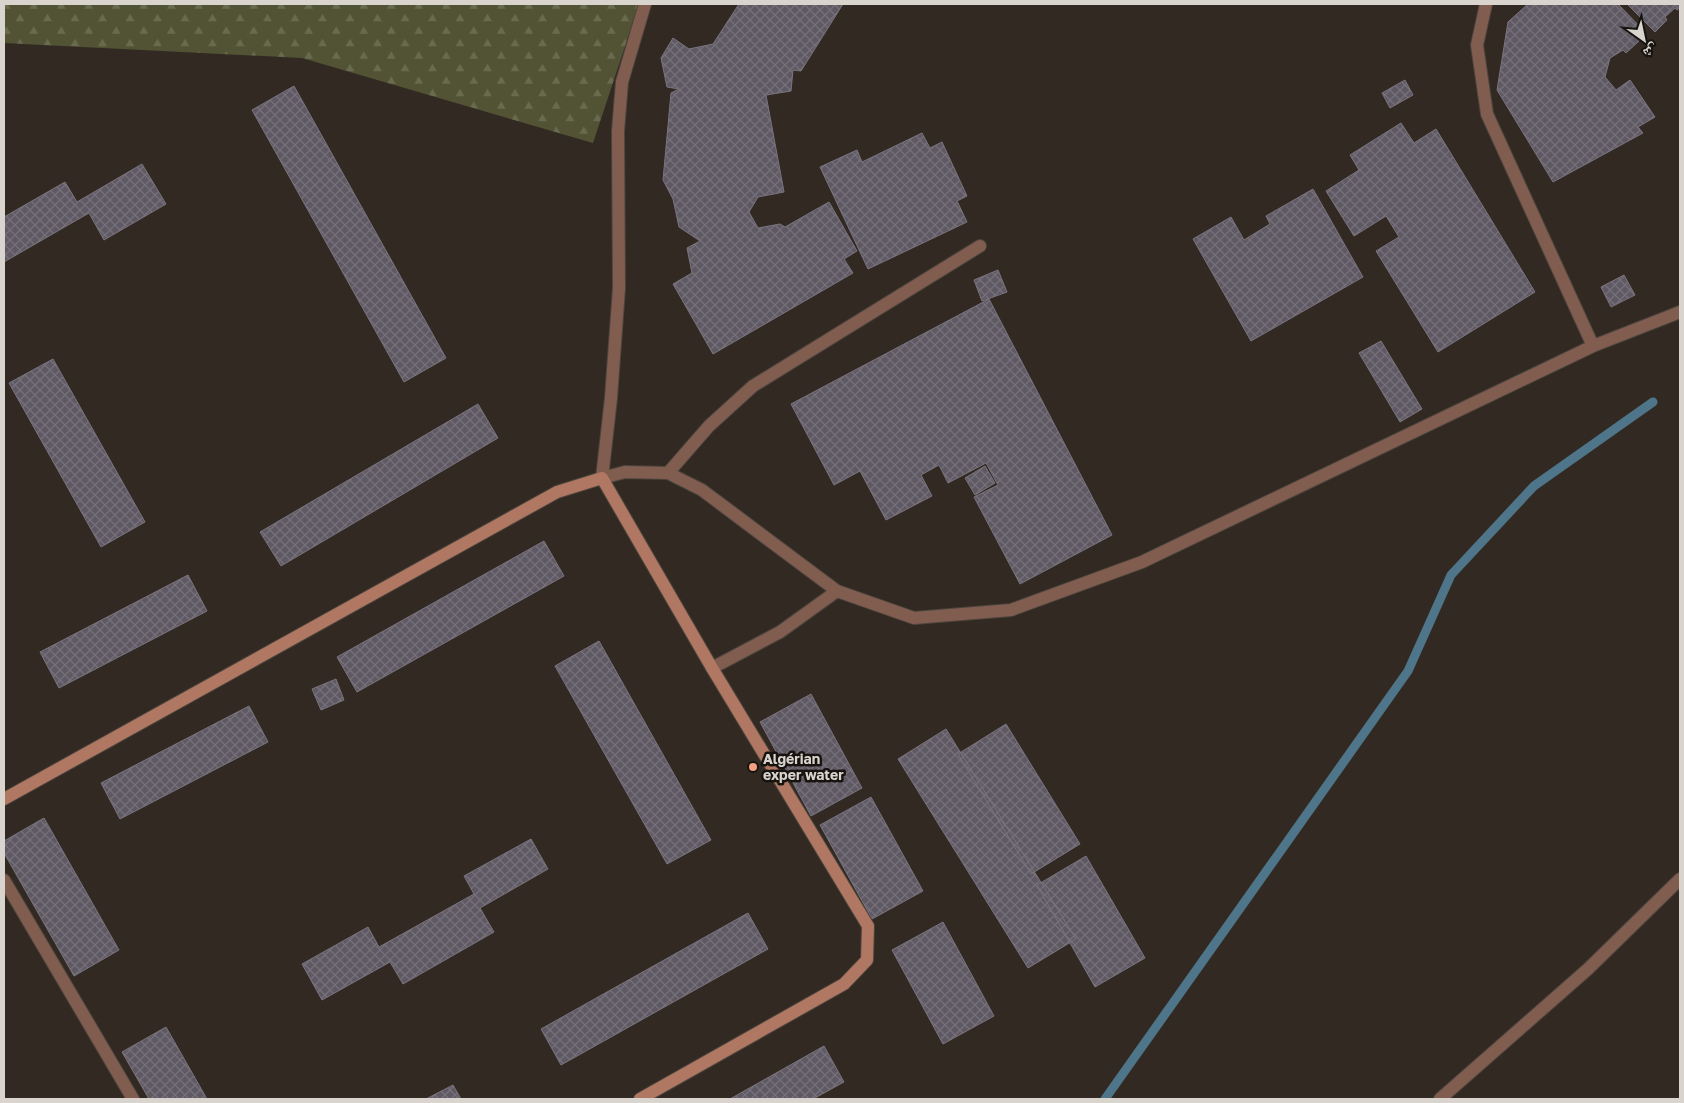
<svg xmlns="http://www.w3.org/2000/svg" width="1684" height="1103" font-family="'Golos Text','Noto Naskh Arabic',sans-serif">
<defs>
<pattern id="forest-firs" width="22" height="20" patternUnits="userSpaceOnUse" patternTransform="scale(1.25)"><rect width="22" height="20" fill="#515334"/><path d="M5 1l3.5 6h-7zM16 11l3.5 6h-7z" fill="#696b50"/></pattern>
<pattern id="building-cross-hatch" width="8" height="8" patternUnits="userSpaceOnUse" patternTransform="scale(1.25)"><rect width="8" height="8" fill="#5f5964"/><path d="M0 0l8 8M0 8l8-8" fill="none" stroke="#757079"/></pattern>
</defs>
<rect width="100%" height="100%" fill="#322a22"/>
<!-- forest -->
<path fill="url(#forest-firs)" d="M 4,4 L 639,4 L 593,143 L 302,58 L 4,43 Z"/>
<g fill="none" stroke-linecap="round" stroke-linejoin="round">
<!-- stream -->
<path stroke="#4e7589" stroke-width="9" d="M 1105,1099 L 1408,671 L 1451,575 L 1534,486 L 1653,402"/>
</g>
<!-- building -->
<path fill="url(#building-cross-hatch)" stroke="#7a7480" d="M 739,4 L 843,4 L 801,71 L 793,70 L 791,91 L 766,95 L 784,192 L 758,197 L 749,212 L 758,228 L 780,224 L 785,227 L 829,202 L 857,251 L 844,259 L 853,273 L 713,354 L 673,284 L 692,273 L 687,248 L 700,241 L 679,227 L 673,199 L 663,180 L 671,93 L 679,89 L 667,87 L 661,58 L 673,38 L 689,49 L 713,44 Z
M 1528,4 L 1618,4 L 1643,30 L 1635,36 L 1640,40 L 1626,53 L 1623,50 L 1610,58 L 1605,77 L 1616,90 L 1630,80 L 1655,117 L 1638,127 L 1643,133 L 1553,182 L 1497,90 L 1508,22 Z
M 1627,4 L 1680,4 L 1680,8 L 1677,10 L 1675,8 L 1665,17 L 1667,20 L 1655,32 Z
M 1405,80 L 1413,95 L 1390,108 L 1382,93 Z
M 294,86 L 446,358 L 404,382 L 252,110 Z
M 1401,123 L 1414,143 L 1436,129 L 1535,292 L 1438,352 L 1376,251 L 1399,237 L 1386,216 L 1354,236 L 1326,191 L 1359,170 L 1350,155 Z
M 922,133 L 930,148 L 942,142 L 967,196 L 957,201 L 967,222 L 868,269 L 820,167 L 857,150 L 862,162 Z
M 142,164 L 166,204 L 104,240 L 89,213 L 4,262 L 4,217 L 65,182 L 77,202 Z
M 1313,189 L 1363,277 L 1251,341 L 1193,239 L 1231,217 L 1244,240 L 1270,224 L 1266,216 Z
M 998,270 L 1007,292 L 982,301 L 974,280 Z
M 1624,275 L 1635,295 L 1611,307 L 1601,287 Z
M 989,299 L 1112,535 L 1020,584 L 974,497 L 998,485 L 986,463 L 948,483 L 939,465 L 921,475 L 932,496 L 886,520 L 860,471 L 834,485 L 791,404 Z
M 1381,341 L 1422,409 L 1400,422 L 1359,353 Z
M 53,359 L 145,522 L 101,547 L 9,383 Z
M 478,404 L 498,438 L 281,566 L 260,532 Z
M 985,466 L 995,483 L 975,495 L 965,478 Z
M 544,541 L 564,576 L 357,692 L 337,657 Z
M 188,575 L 207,611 L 59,688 L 40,652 Z
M 599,641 L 711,840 L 667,864 L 555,666 Z
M 336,679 L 344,700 L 321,710 L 312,689 Z
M 811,694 L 862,788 L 811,816 L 760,722 Z
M 249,706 L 268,742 L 120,819 L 101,783 Z
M 1006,724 L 1080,844 L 1031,874 L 958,754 Z
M 946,729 L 1076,939 L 1028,968 L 898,759 Z
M 871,797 L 923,891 L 872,919 L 820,825 Z
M 44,818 L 119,950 L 74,976 L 4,853 L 4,841 Z
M 531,839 L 548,869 L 480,908 L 494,932 L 403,984 L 390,962 L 322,1000 L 302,964 L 368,927 L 379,947 L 474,894 L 464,876 Z
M 1086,856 L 1145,958 L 1095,987 L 1037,885 Z
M 748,913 L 768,949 L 561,1065 L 541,1029 Z
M 943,922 L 994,1016 L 943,1044 L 892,950 Z
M 166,1027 L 207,1099 L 149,1099 L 122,1052 Z
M 824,1046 L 844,1082 L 813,1099 L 730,1099 Z
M 453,1085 L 461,1099 L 426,1099 Z"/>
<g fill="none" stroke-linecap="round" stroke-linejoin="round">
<!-- street casing -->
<g stroke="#4d453e" stroke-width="14">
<path id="street" d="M 645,4 L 622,82 L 618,131 L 619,288 L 611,398 L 602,478 L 625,472 L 668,473 L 702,490 L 837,591 L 914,618 L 1011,610 L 1142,562 L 1593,346 L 1680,312
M 1486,4 L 1477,45 L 1487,114 L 1593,346
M 668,473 L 709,426 L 753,386 L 980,246
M 712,668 L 780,632 L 837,591
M 4,880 L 133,1099
M 1440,1099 L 1588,969 L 1680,879"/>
</g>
<!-- secondary casing -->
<g stroke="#4d453e" stroke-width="14">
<path id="secondary" d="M 4,799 L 557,492 L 602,478 L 712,668 L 868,926 L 867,960 L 844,984 L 640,1099"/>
</g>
<!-- street -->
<use href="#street" stroke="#815d50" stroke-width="12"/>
<!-- secondary -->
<use href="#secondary" stroke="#b07863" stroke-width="12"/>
</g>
<!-- markers -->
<circle fill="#f2a081" stroke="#171410" stroke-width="2" cx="753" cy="767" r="5"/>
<g text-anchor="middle" stroke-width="5" stroke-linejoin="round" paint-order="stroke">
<!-- poi labels -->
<g font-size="14" font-weight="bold" fill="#dad4cf" stroke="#171410" text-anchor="start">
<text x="763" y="764">Algérian<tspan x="763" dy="16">exper water</tspan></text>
</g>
</g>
<!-- border -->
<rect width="1684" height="1103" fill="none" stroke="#dad4cf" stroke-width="10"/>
<!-- north arrow -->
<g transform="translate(1644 40) rotate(147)" stroke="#171410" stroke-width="4" paint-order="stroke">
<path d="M0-4L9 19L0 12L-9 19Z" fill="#dad4cf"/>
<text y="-8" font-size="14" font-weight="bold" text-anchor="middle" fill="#dad4cf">ش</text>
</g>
</svg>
